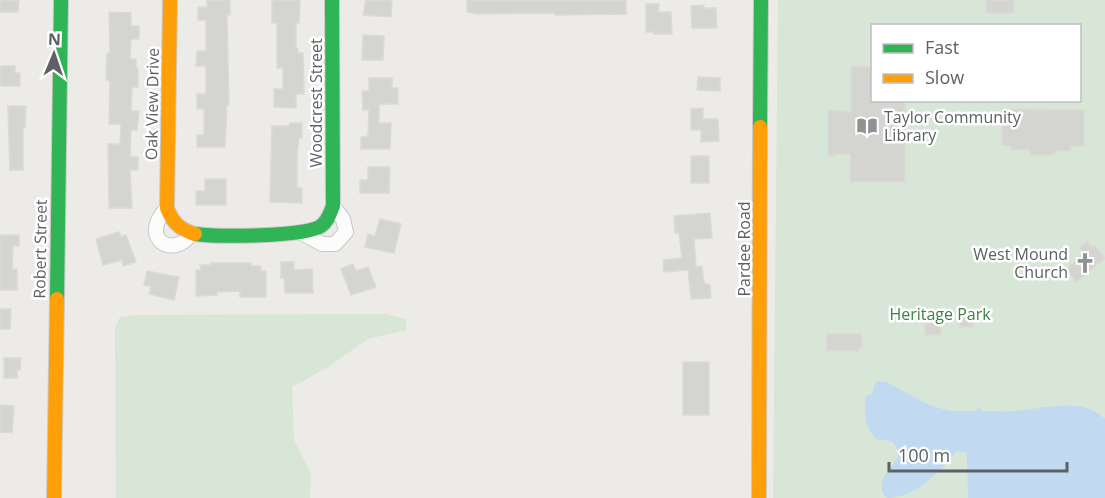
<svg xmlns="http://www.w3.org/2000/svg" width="1105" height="498" font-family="'Open Sans',sans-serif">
<rect width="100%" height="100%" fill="#ecebe8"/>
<!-- green -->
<path fill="#d7e6d6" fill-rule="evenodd" d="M 778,0 L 1105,0 L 1105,498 L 773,498 ZM 872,26 L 1080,26 L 1080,100 L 872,100 Z
M 385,314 L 406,319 L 406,330 L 368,339 L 325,369 L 292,387 L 294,440 L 311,474 L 310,498 L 116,498 L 115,328 L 120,317 L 137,315 Z"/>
<!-- water -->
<path fill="#c1daf1" d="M 877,381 L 886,382 L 929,405 L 950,411 L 974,411 L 979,408 L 982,411 C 993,411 1004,412 1015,411 C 1043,409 1082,396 1105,419 L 1105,498 L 968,498 L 967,455 L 966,453 L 958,451 C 952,455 950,460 945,465 C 930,481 910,498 887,498 C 873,486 889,469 898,458 C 898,444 892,438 878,440 C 863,427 866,416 865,397 L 873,393 L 874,386 Z"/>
<!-- building -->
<path fill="#d4d4d1" stroke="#dcdad7" stroke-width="1.5" d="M 0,0 L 19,0 L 18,12 L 0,12 Z
M 207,0 L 230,0 L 230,15 L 227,15 L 229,105 L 227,105 L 225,147 L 197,147 L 197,135 L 204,135 L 204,109 L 197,109 L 197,94 L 206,94 L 206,66 L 196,66 L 197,51 L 206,51 L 206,20 L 198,20 L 198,7 L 207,7 Z
M 272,0 L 300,0 L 299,23 L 296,23 L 296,48 L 298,48 L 298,53 L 303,53 L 304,94 L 296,94 L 296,108 L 274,107 L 274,89 L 283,89 L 283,68 L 277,68 L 277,23 L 272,23 Z
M 366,0 L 392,0 L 391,17 L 363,15 Z
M 467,0 L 626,0 L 626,14 L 555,15 L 555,13 L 476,14 L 467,12 Z
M 986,0 L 1014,0 L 1014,13 L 986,13 Z
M 646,4 L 659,4 L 659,12 L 671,12 L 672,34 L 654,34 L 654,32 L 646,32 Z
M 704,5 L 703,8 L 716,8 L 717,28 L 692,28 L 691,6 Z
M 109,12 L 131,13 L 131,26 L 139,26 L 139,39 L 131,39 L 130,59 L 136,59 L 136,68 L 138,68 L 138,87 L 132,87 L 131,111 L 139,111 L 137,130 L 131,130 L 130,157 L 138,157 L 138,170 L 130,170 L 132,208 L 109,208 L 108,144 L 120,144 L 121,124 L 109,124 L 110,80 L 106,80 L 107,53 L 110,53 Z
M 363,35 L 384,36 L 383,60 L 362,60 Z
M 0,66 L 15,66 L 15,73 L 20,73 L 20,86 L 0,86 Z
M 851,66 L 873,67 L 873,100 L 905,100 L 905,182 L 850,182 L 850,154 L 836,154 L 834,156 L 828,156 L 828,110 L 851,112 Z
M 698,77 L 720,78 L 720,91 L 697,90 Z
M 369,78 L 392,78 L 392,88 L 398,88 L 398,104 L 379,104 L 379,123 L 391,123 L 390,149 L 361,149 L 361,137 L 368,136 L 369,110 L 363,110 L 362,91 L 369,91 Z
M 8,106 L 26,106 L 25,127 L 23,127 L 23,170 L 10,170 Z
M 703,108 L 703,119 L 718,119 L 719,141 L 701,142 L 701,130 L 691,130 L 691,109 Z
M 1002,109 L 1084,110 L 1084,146 L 1071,146 L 1070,151 L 1055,151 L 1055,155 L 1030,155 L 1030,150 L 1011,150 L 1011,146 L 1002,145 Z
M 290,123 L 302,123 L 302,138 L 299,138 L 297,156 L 297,188 L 302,188 L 302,203 L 270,202 L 272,126 L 289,126 Z
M 691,156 L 709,156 L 709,183 L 691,183 Z
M 368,167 L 390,167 L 389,193 L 360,193 L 360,180 L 368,180 Z
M 205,179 L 226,179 L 226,205 L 196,205 L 196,191 L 205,191 Z
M 710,213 L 712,238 L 694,239 L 696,267 L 702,266 L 704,283 L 710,285 L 711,298 L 691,299 L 688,270 L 664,272 L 663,260 L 682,258 L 679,233 L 675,233 L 674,216 Z
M 380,219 L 401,224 L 394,253 L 365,247 L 368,234 L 375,236 Z
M 119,232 L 121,237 L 126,235 L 136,262 L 123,266 L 122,260 L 103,265 L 96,239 Z
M 0,235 L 19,235 L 19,246 L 13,246 L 12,269 L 17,269 L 17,290 L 0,290 Z
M 1087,241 L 1092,247 L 1095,245 L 1105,258 L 1076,282 L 1066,269 L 1084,254 L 1079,248 Z
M 281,262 L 294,262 L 294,270 L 312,269 L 313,293 L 285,293 L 284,278 L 281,278 Z
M 210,263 L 251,263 L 251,266 L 261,266 L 261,271 L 266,271 L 266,297 L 240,297 L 240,291 L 217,292 L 217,295 L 196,296 L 196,270 L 201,270 L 200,265 L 211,265 Z
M 353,264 L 356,271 L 368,267 L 376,287 L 351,295 L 341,269 Z
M 147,271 L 179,277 L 174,300 L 149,294 L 151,286 L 144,285 Z
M 0,309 L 11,309 L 10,329 L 0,329 Z
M 959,310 L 973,310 L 973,327 L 959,327 Z
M 925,323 L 941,323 L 941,335 L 925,335 Z
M 826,334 L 862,334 L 862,348 L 859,348 L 859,351 L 827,351 Z
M 4,358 L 21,358 L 20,370 L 17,370 L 17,378 L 4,378 Z
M 683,362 L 709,362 L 709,415 L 683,415 Z
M 0,405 L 14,406 L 12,433 L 0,432 Z"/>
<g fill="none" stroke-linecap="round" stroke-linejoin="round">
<!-- street casing -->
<g stroke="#c7c7c7" stroke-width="16">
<path id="street" d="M 167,208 C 138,238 173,260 191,234
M 302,233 L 322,244 L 335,244 L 346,232 L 343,219 L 333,206"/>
</g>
<!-- fast casing -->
<g stroke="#c9c9c9" stroke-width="16">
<path id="fast" d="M 760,127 L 761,0
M 195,234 C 216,237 305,237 321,226 C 328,221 330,213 333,206 L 332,0
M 57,299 L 61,0"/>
</g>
<!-- slow casing -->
<g stroke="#c9c9c9" stroke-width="16">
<path id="slow" d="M 170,0 L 167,208 C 172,222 180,230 195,234
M 54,498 L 57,299
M 759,498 L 760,127"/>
</g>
<!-- street -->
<use href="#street" stroke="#fcfcfc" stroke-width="14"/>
<!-- fast -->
<use href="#fast" stroke="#30b455" stroke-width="14"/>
<!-- slow -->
<use href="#slow" stroke="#ff9f0a" stroke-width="14"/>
</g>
<!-- icons -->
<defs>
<g id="library-bare" transform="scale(1.62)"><path d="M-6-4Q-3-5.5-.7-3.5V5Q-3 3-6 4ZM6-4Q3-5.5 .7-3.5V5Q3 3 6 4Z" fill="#8f9192" stroke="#fff" stroke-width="2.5" paint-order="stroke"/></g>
<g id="church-bare" transform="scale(1.62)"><path d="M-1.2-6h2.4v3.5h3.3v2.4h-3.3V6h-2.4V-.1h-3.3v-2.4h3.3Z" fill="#8f9192" stroke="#fff" stroke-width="2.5" paint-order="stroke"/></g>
</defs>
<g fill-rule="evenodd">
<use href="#library-bare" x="867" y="126"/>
<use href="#church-bare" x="1085" y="263"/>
</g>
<g text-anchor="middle" stroke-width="5" stroke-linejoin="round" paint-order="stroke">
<!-- street labels -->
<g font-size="16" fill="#5d6064" stroke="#fff">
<text transform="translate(316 103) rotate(-90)" y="6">Woodcrest Street</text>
<text transform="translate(152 104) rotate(-89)" y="6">Oak View Drive</text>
<text transform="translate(40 249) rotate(-89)" y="6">Robert Street</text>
<text transform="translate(744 249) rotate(-90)" y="6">Pardee Road</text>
</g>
<!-- poi labels -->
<g font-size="16" fill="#5d6064" stroke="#fff" text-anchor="start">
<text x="884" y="123">Taylor Community<tspan x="884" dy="18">Library</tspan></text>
<text x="1068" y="260" text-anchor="end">West Mound<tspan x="1068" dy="18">Church</tspan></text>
</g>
<!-- park labels -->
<g font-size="16" fill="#3f8146" stroke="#fff">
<text x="940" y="320">Heritage Park</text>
</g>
</g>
<!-- legend -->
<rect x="871" y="24" width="210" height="78" fill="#ffffff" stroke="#bebfc1" stroke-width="1.5"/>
<rect x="883" y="44" width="30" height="9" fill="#30b455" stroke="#bebfc1" stroke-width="1.5"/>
<text x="925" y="54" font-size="18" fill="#5d6064">Fast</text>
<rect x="883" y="74" width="30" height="9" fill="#ff9f0a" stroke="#bebfc1" stroke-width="1.5"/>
<text x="925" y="84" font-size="18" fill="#5d6064">Slow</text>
<!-- north arrow -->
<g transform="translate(54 54) rotate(2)" stroke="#ffffff" stroke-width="4.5" paint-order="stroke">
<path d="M0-4.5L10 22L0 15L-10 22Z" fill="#5d6064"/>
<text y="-9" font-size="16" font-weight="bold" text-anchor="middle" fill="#5d6064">N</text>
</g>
<!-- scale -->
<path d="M889 462v9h178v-9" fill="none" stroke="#5d6064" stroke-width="3"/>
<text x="898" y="462" font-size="18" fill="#5d6064" stroke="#ffffff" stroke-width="4.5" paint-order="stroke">100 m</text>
</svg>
